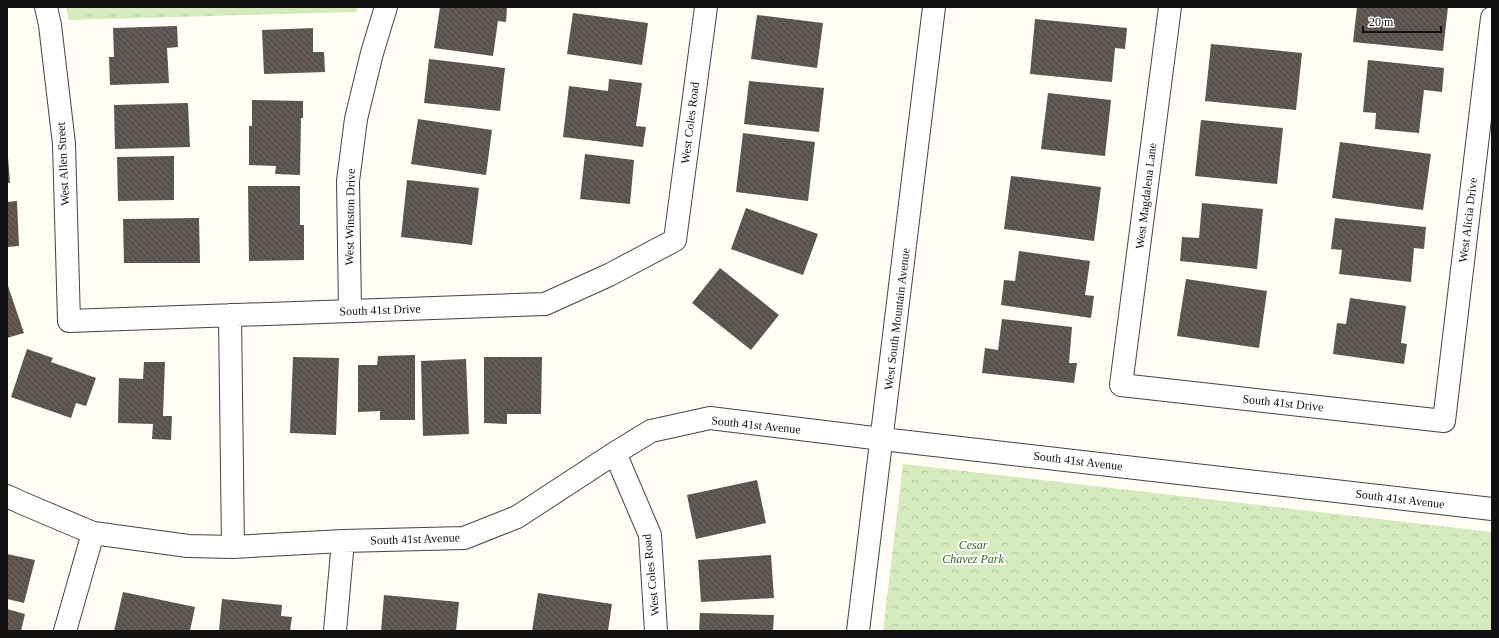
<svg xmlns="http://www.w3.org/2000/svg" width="1499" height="638" font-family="'Times New Roman',serif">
<defs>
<pattern id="grass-tufts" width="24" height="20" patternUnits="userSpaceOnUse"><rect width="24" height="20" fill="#d5ebbd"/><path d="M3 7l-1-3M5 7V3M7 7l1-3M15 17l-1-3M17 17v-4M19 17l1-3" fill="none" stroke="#b6c8a1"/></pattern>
<pattern id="park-crowns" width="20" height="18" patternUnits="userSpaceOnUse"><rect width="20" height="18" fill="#d5ebbd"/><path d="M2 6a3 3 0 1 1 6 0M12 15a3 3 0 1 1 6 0" fill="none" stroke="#b6c8a1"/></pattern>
<pattern id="building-back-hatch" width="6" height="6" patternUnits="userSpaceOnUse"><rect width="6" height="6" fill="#5a524d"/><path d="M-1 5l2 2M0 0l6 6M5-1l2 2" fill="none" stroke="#6d6662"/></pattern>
</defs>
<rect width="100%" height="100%" fill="#fffdf5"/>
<!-- grass -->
<path fill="url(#grass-tufts)" d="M 66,7 L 358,7 L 356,12 L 69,20 Z"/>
<!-- park -->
<path fill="url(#park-crowns)" d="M 903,464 L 1492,532 L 1492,631 L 883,631 Z"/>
<!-- building -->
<path fill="url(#building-back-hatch)" d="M 440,7 L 507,7 L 506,22 L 498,21 L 493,56 L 434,48 Z
M 1357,7 L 1448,7 L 1443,51 L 1353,42 Z
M 573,13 L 648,23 L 642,65 L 567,54 Z
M 757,15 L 823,23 L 817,68 L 751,59 Z
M 1035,19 L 1127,28 L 1125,49 L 1115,48 L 1112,82 L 1030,74 Z
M 177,26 L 178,47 L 167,48 L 169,83 L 110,85 L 109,57 L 114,57 L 113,28 Z
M 313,28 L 313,52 L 324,52 L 325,72 L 264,74 L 262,30 Z
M 1211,44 L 1302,53 L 1296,110 L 1205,101 Z
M 429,59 L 505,68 L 500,111 L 424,103 Z
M 1368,60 L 1444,68 L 1442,92 L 1424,90 L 1419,133 L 1375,129 L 1376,113 L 1363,112 Z
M 609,79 L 642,83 L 636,126 L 646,127 L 643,147 L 563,137 L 569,86 L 608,91 Z
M 749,81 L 824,88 L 819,132 L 744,124 Z
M 1048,93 L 1111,100 L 1105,156 L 1041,149 Z
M 252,100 L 303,101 L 303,118 L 301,118 L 300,175 L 275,174 L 276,166 L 249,165 L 249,126 L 252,126 Z
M 188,103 L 190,147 L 115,149 L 114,105 Z
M 418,119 L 492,130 L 486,175 L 411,164 Z
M 1201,120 L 1283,128 L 1277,184 L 1195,176 Z
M 743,133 L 815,142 L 808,201 L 736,192 Z
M 1340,142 L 1431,154 L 1423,210 L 1332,198 Z
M 585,154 L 634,160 L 630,204 L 580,199 Z
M 174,156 L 174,200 L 118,201 L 117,157 Z
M 7,157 L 8,157 L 10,183 L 7,183 Z
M 1011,176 L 1101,187 L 1094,241 L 1004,229 Z
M 407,180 L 479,188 L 472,245 L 401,237 Z
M 248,186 L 300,186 L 300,225 L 304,225 L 304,260 L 249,261 Z
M 17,201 L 19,246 L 7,247 L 7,202 Z
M 1202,203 L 1263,209 L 1257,269 L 1180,261 L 1182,237 L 1199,238 Z
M 746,208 L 818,234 L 803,275 L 731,249 Z
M 199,218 L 200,263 L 124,263 L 123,219 Z
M 1335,218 L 1426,227 L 1424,249 L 1414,248 L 1411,282 L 1339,274 L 1342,250 L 1331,249 Z
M 1019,251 L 1090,261 L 1085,295 L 1094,296 L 1091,318 L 1001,305 L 1004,280 L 1015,281 Z
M 720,268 L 779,315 L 751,350 L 692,303 Z
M 1186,279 L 1267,291 L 1259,348 L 1177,336 Z
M 7,283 L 24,333 L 7,338 Z
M 1350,298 L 1406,306 L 1401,343 L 1407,344 L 1404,364 L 1333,354 L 1337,323 L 1346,324 Z
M 1002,319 L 1072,327 L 1069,363 L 1077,363 L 1074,383 L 982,373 L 985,348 L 998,350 Z
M 27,349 L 53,358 L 51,362 L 96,378 L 86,406 L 76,403 L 71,418 L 11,397 Z
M 415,355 L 415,420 L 380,420 L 380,411 L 358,412 L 358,365 L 377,365 L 378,356 Z
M 293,357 L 339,358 L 336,435 L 290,433 Z
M 484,357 L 542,357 L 541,414 L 507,414 L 507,424 L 484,423 Z
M 466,359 L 469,434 L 423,436 L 421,361 Z
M 144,362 L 165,362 L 163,416 L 172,416 L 171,440 L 152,439 L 153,424 L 118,423 L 119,378 L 143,379 Z
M 757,480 L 766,523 L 696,539 L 687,495 Z
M 7,554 L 35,560 L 24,603 L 7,599 Z
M 771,555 L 774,598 L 701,602 L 698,560 Z
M 123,592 L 195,607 L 190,631 L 114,631 Z
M 538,593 L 612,604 L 608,631 L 532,631 Z
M 384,595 L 459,602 L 456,631 L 381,631 Z
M 222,599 L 282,605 L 281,616 L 292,617 L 290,631 L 219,631 Z
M 7,609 L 25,614 L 21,631 L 7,631 Z
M 700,613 L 774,615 L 773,631 L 699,631 Z"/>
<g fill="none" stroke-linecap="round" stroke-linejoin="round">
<!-- minor casing -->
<g stroke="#444" stroke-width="24">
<path id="minor" d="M 46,7 L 50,25 L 64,144 L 69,321 L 545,304 L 609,275 L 675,240 L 706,7
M 1170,7 L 1121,385 L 1444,421 L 1492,18
M 350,311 L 348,181 L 356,119 L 372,53 L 386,7
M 230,315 L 233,547
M 615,453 L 650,535 L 656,631
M 7,496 L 22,503 L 93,533 L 188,546 L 233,547 L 343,541 L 464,538 L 517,517 L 615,453 L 651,431 L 710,418 L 882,439
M 65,631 L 93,533
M 335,631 L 343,541"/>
</g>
<!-- tertiary casing -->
<g stroke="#444" stroke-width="24">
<path id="tertiary" d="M 882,439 L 1492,509
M 858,631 L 934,7"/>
</g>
<!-- minor -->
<use href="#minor" stroke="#fff" stroke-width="22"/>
<!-- tertiary -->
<use href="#tertiary" stroke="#fff" stroke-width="22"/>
</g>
<g text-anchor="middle" stroke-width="4" stroke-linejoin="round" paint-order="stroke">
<!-- street labels -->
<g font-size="12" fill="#111" stroke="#fff">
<text transform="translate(690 123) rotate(-83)" y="4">West Coles Road</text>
<text transform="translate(63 164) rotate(-93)" y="4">West Allen Street</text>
<text transform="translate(1146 196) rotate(-83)" y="4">West Magdalena Lane</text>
<text transform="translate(350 217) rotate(-89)" y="4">West Winston Drive</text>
<text transform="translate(1468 220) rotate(-83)" y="4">West Alicia Drive</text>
<text transform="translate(380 310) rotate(-2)" y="4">South 41st Drive</text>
<text transform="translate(897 319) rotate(-83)" y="4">West South Mountain Avenue</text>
<text transform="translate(1283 403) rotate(6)" y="4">South 41st Drive</text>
<text transform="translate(756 425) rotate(6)" y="4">South 41st Avenue</text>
<text transform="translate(1078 461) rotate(7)" y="4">South 41st Avenue</text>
<text transform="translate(1400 499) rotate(7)" y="4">South 41st Avenue</text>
<text transform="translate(415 539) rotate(-2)" y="4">South 41st Avenue</text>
<text transform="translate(651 575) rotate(-96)" y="4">West Coles Road</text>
</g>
<!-- park labels -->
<g font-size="12" font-style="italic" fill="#2f6b1f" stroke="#fff">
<text x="973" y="549">Cesar<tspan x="973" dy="14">Chavez Park</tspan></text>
</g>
</g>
<!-- border -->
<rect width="1499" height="638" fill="none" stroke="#111111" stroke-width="16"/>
<!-- scale -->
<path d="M1363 26v6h78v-6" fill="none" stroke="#111111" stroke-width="2"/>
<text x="1369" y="26" font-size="12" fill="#111111" stroke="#ffffff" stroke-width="3" paint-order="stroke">20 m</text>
</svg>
